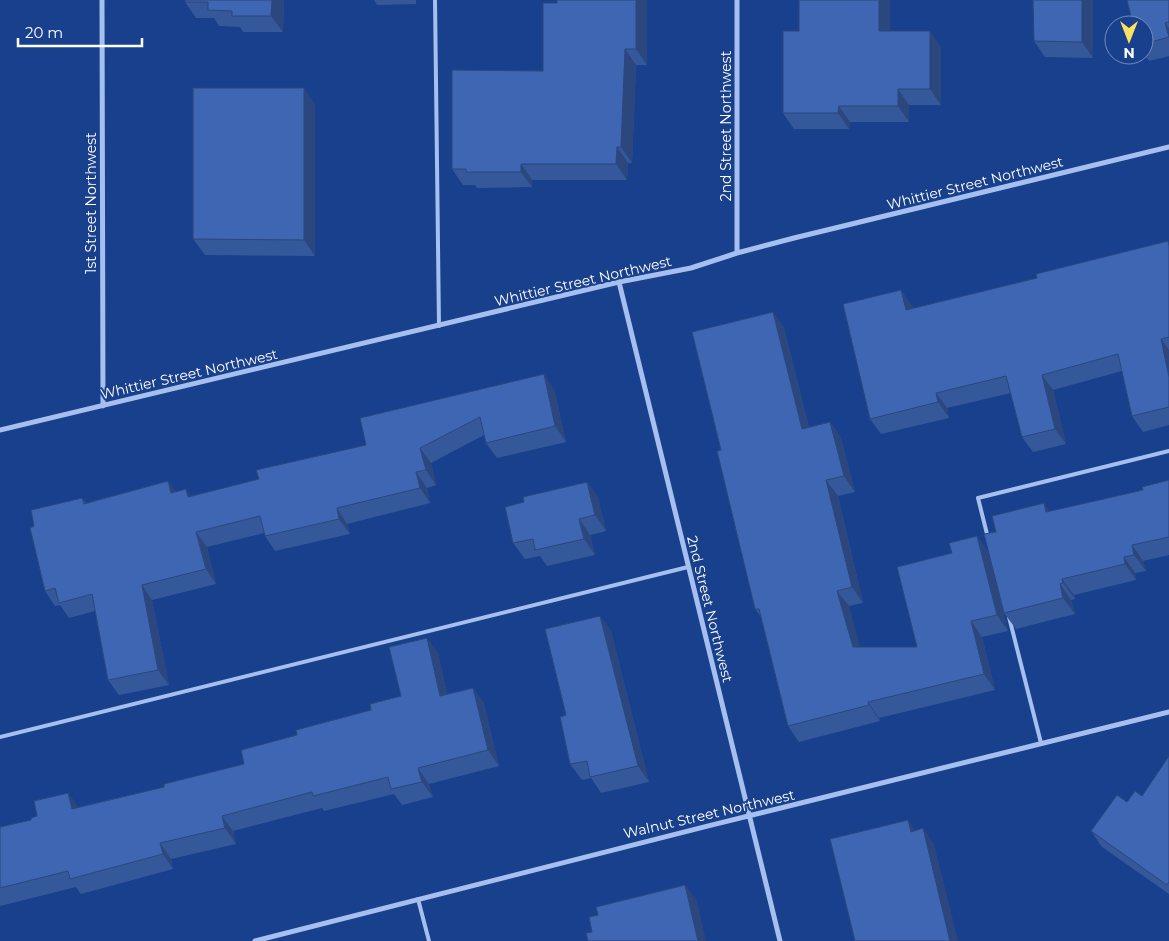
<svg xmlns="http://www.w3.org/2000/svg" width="1169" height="941" font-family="Montserrat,sans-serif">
<rect width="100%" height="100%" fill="#19408d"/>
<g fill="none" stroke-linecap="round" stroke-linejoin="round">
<!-- lane -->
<path stroke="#a5bfee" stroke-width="4" d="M 435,0 L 439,326
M 988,538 L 978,498 L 1169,451
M 1009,617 L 1041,743
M 0,737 L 688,567
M 418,899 L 429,941"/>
<!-- street -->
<path stroke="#a5bfee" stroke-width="5" d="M 102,0 L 103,406
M 737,0 L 737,253
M 619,282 L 780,941
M 0,430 L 619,282 L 691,268 L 737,253 L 794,238 L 1169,147
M 255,941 C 559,863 864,786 1169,712"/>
</g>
<!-- wall -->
<path fill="#35589a" d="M 284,0 L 283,32 L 243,32 L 240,27 L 219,26 L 214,18 L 196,18 L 185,2 Z
M 374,0 L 416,0 L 416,4 L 377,5 Z
M 557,0 L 647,0 L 647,65 L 636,65 L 632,163 L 628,163 L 627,180 L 532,180 L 532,187 L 477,188 L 475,185 L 463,185 L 452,169 L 543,71 L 557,3 Z
M 890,0 L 890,31 L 941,47 L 941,105 L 909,105 L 909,122 L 850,122 L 849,129 L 794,129 L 783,113 L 799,31 Z
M 1093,0 L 1093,58 L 1045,57 L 1034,41 Z
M 1169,0 L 1169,56 L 1149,61 L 1144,54 L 1144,25 Z
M 315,104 L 315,256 L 205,255 L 193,239 Z
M 1169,243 L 1169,425 L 1143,432 L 1132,416 L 1122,371 L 1053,390 L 1066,444 L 1033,452 L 1022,437 L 1011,393 L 947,408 L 949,418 L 881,434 L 870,419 L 901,290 L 912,306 L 913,308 L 1037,278 Z
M 773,312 L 784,328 L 809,428 L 830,422 L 841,438 L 855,492 L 838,496 L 863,603 L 849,606 L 859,647 L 917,647 L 952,553 L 977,536 L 988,552 L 1008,631 L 982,637 L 995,690 L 879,718 L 880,721 L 799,742 L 788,726 L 761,617 L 755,609 L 721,450 Z
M 554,389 L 566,442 L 497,458 L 486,443 L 484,435 L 431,463 L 436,485 L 427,488 L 430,503 L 347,524 L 350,534 L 275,551 L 265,536 L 264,533 L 207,547 L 216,584 L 152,600 L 169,685 L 119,695 L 108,680 L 95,611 L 69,618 L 60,605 L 55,606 L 45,591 L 34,526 L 82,498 L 86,503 L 168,481 L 176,492 L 191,496 L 259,479 L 366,445 Z
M 1169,480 L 1169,555 L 1143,561 L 1146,571 L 1135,573 L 1136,580 L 1074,595 L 1075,599 L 1071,600 L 1075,614 L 1016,629 L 1004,613 L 996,532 L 1050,512 L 1143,490 Z
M 587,482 L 598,498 L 606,531 L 590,535 L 595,555 L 547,566 L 540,556 L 525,559 L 513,543 L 524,502 Z
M 600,616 L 611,631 L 649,782 L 601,793 L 591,778 L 582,780 L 570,764 L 566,715 Z
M 438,653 L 447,694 L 473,688 L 484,704 L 499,766 L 429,784 L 433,797 L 402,805 L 394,794 L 324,811 L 322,808 L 233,831 L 236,844 L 171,859 L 173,869 L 81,894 L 76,887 L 0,906 L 0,827 L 31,820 L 68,793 L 78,807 L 164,787 L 244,764 L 297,735 L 371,710 L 401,696 Z
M 1169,756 L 1169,894 L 1102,847 L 1091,831 L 1127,802 L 1142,796 Z"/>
<!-- shaded-wall -->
<path fill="#2b477d" d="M 272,0 L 284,0 L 283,32 L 271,16 Z
M 636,0 L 647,0 L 647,65 L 636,49 Z
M 879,0 L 890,0 L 890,47 L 879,31 Z
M 1082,0 L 1093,0 L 1093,58 L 1082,42 Z
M 1165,23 L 1169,28 L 1169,37 Z
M 930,31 L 941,47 L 941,105 L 930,89 Z
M 625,49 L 636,65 L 632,163 L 621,147 Z
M 304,88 L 315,104 L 315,256 L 304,240 Z
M 898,89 L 909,105 L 909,122 L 898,106 Z
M 839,106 L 850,122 L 849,129 L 838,113 Z
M 617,147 L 628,163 L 627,180 L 616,164 Z
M 521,164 L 532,180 L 532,187 L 521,172 Z
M 901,290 L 912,306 L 917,325 L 906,310 Z
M 773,312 L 784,328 L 813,445 L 802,429 Z
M 1161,339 L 1169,350 L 1169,377 Z
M 544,374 L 554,389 L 566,442 L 555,426 Z
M 1042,375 L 1053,390 L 1066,444 L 1055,429 Z
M 936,393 L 947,408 L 949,418 L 938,402 Z
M 830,422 L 841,438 L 855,492 L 844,476 Z
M 420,448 L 431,463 L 436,485 L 426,470 Z
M 416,472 L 427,488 L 430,503 L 420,488 Z
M 826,480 L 838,496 L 863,603 L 852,587 Z
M 168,481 L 179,496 L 171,493 Z
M 587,482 L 598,498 L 606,531 L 595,515 Z
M 186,489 L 197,504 L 188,497 Z
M 1044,503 L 1055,519 L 1046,512 Z
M 337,508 L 347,524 L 350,534 L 339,519 Z
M 579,519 L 590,535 L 595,555 L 584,539 Z
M 196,532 L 207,547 L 216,584 L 206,569 Z
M 977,536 L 988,552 L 1008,631 L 997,615 Z
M 1132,545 L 1143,561 L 1146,571 L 1134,555 Z
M 1124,557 L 1135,573 L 1136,580 L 1125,564 Z
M 1062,579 L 1074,595 L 1075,599 L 1063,583 Z
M 1060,584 L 1071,600 L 1075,614 L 1063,598 Z
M 142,585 L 152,600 L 169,685 L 158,670 Z
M 837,591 L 849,606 L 864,662 L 853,647 Z
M 600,616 L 611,631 L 649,782 L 638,766 Z
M 971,621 L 982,637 L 995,690 L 984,674 Z
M 427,638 L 438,653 L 451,712 L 440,696 Z
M 473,688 L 484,704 L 499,766 L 488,750 Z
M 868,702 L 879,718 L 880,721 L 869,705 Z
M 418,768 L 429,784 L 433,797 L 422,782 Z
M 68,793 L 79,808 L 72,809 Z
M 222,816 L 233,831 L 236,844 L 225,828 Z
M 908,820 L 919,836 L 911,832 Z
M 923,828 L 934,844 L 958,941 L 950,941 Z
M 160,843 L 171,859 L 173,869 L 163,854 Z
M 685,885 L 697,901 L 706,941 L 698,941 Z"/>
<!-- building -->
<path fill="#3e66b3" stroke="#2b477d" d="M 185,0 L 272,0 L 271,16 L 232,16 L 232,11 L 208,10 L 208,2 L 185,2 Z
M 557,0 L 636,0 L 636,49 L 625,49 L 621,147 L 617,147 L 616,164 L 521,164 L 521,172 L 466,172 L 466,169 L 452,169 L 452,70 L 543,71 L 543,3 L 557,3 Z
M 799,0 L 879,0 L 879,31 L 930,31 L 930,89 L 898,89 L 898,106 L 839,106 L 838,113 L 783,113 L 783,31 L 799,31 Z
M 1033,0 L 1082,0 L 1082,42 L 1034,41 Z
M 1127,0 L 1169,0 L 1169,22 L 1165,23 L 1169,37 L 1144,44 L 1144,25 L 1133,25 Z
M 193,88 L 304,88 L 304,240 L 193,239 Z
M 1168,241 L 1169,246 L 1169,337 L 1161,339 L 1169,377 L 1169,407 L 1132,416 L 1118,354 L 1042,375 L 1055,429 L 1022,437 L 1006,376 L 936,393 L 938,402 L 870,419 L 843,304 L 901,290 L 906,310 L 1037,278 L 1036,274 Z
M 773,312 L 802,429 L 830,422 L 844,476 L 826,480 L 852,587 L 837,591 L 853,647 L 917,647 L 897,567 L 952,553 L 949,543 L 977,536 L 997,615 L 971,621 L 984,674 L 868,702 L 869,705 L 788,726 L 759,609 L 755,609 L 717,451 L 721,450 L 692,332 Z
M 544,374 L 555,426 L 486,443 L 480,417 L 420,448 L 426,470 L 416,472 L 420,488 L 337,508 L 339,519 L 265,536 L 260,516 L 196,532 L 206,569 L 142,585 L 158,670 L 108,680 L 92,594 L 59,603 L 55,588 L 45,591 L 30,528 L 34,526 L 31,510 L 82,498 L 84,504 L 168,481 L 171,493 L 186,489 L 188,497 L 259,479 L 256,470 L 366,445 L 360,418 Z
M 1169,480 L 1169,537 L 1132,545 L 1134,555 L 1124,557 L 1125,564 L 1062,579 L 1063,583 L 1060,584 L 1063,598 L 1004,613 L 984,534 L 996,532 L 992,516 L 1044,503 L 1046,512 L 1143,490 L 1142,487 Z
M 587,482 L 595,515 L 579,519 L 584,539 L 535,550 L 533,539 L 513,543 L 505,507 L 524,502 L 523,497 Z
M 600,616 L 638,766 L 590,777 L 587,761 L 570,764 L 560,717 L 566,715 L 545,629 Z
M 427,638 L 440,696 L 473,688 L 488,750 L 418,768 L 422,782 L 391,789 L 388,777 L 313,796 L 312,792 L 222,816 L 225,828 L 160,843 L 163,854 L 70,879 L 68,871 L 0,888 L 0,827 L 31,820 L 31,818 L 37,816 L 34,801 L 68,793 L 72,809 L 164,787 L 164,784 L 244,764 L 241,750 L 297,735 L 296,730 L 371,710 L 370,704 L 401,696 L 389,647 Z
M 1169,756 L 1169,882 L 1167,885 L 1091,831 L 1117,795 L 1127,802 L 1135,791 L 1142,796 Z
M 908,820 L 911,832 L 923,828 L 950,941 L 855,941 L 830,839 Z
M 685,885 L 698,941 L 588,941 L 586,933 L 592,932 L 589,917 L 598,915 L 596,907 Z"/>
<g text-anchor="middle" stroke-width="4" stroke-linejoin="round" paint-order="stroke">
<!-- street labels -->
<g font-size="14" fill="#fff" stroke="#19408d">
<text transform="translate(726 126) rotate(-90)" y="5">2nd Street Northwest</text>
<text transform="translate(975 183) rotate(-14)" y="5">Whittier Street Northwest</text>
<text transform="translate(91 203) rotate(-90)" y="5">1st Street Northwest</text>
<text transform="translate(583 281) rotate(-13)" y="5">Whittier Street Northwest</text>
<text transform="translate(189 374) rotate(-13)" y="5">Whittier Street Northwest</text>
<text transform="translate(710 609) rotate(76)" y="5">2nd Street Northwest</text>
<text transform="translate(709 814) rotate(-13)" y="5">Walnut Street Northwest</text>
</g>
</g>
<!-- north arrow -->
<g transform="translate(1129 40) rotate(180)"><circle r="24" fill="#19408d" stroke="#758cbb"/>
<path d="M0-4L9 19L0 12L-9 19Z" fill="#ffe162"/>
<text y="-8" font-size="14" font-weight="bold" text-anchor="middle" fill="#ffffff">N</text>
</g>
<!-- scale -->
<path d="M18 38v8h124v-8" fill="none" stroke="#ffffff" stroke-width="2.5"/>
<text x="25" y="38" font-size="15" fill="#ffffff" stroke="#19408d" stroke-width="4" paint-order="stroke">20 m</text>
</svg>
